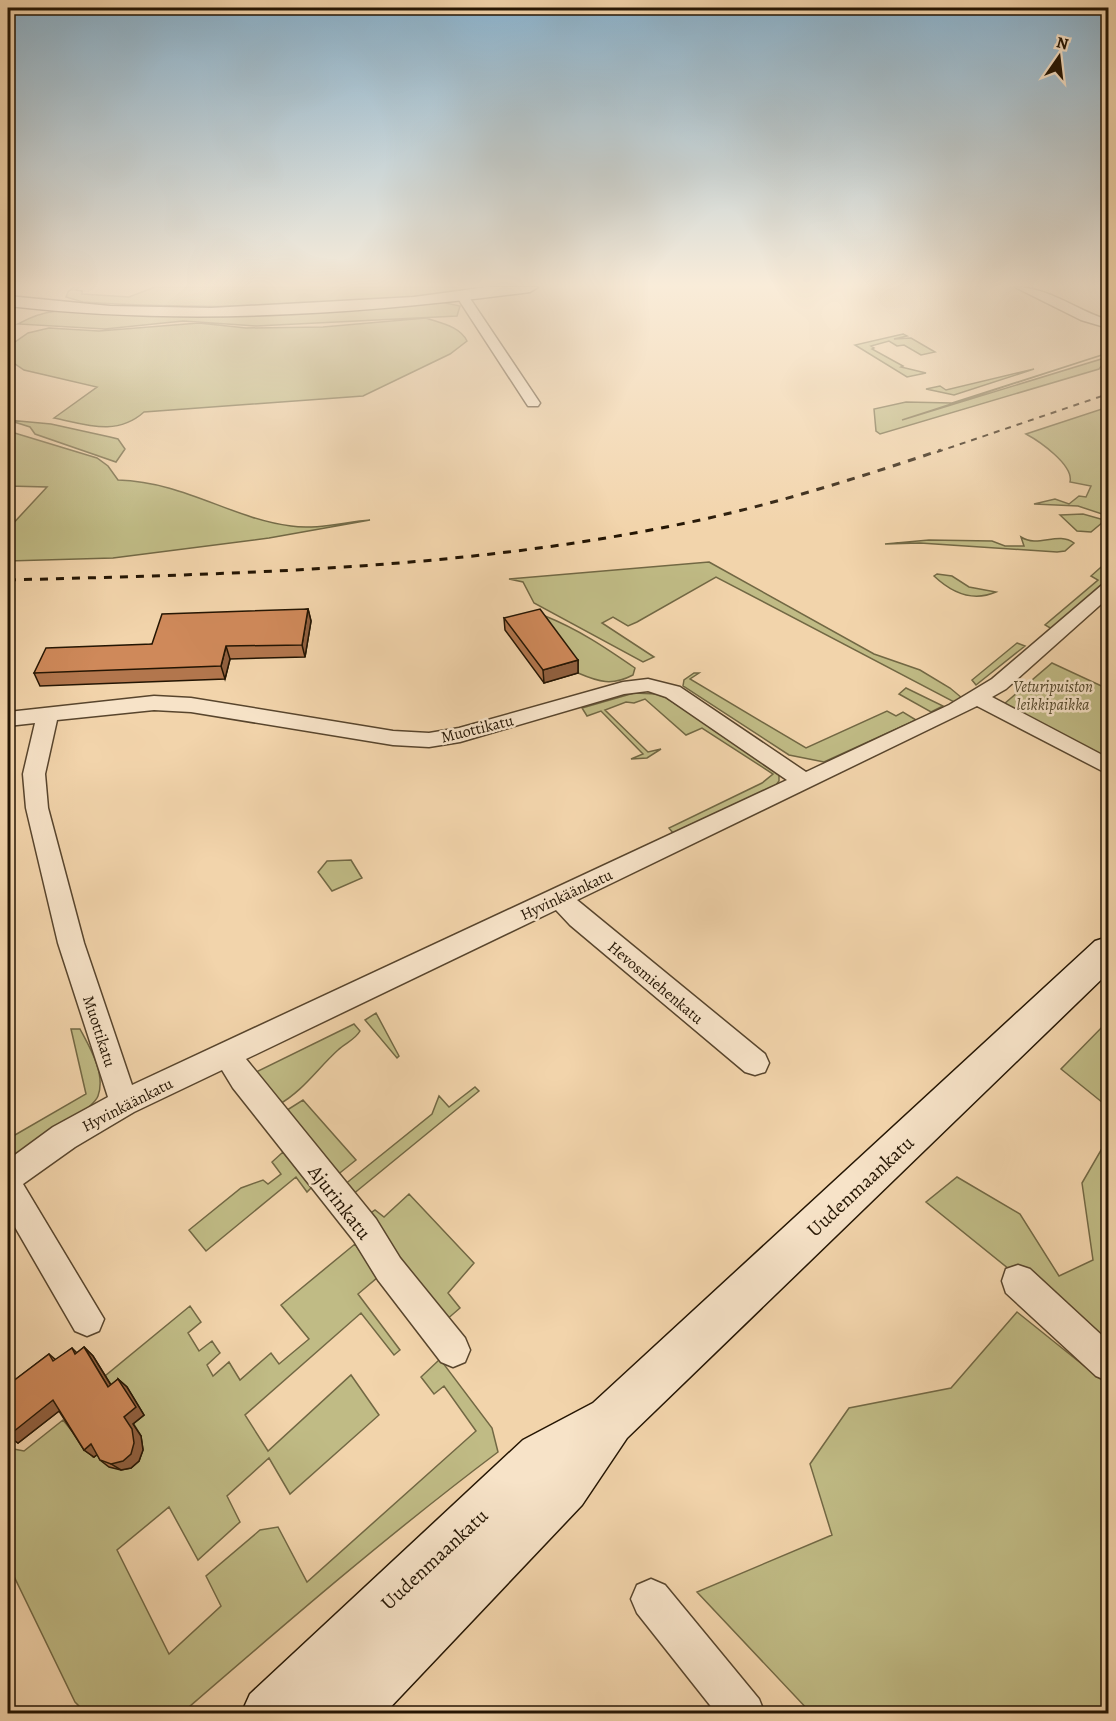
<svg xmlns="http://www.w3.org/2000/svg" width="1116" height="1721" font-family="Alegreya,serif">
<rect width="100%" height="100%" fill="#f2d4ab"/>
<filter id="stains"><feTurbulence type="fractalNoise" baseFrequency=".00333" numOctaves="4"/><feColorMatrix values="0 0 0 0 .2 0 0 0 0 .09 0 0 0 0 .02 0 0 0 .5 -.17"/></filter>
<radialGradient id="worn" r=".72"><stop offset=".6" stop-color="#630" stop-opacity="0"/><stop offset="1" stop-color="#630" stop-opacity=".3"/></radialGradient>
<!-- green -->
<path fill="#c0bb85" stroke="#726844" stroke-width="1.5" d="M 74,287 L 80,287 L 76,290 L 82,291 L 82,294 L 129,297 L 155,287 L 496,287 C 359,306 220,311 83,302 L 66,297 L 68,292 Z
M 441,302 L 460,306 L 457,316 L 256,326 L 183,321 L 105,329 L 18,324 C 48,307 67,310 100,313 Z
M 426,318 C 440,323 460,326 467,341 L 450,354 L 363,396 L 144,412 C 116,437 85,424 54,418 L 97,387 L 24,370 L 8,359 L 8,347 L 28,333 L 49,328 L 99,331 L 199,323 L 246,328 L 323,327 Z
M 903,334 L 907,336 L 894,339 L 911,338 L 935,352 L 921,355 L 904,345 L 897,346 L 889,341 L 871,346 L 874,348 L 872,349 L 903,366 L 901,367 L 926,373 L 907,377 L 855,345 Z
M 1108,353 L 902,420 L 1108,357 L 1099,369 L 880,434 L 876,431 L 874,409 L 906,402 L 952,403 Z
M 1034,369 L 954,395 L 926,389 L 940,386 L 946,390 Z
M 1108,407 L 1108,516 L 1078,506 L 1034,504 L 1055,499 L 1069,504 L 1079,496 L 1086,497 L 1091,486 L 1070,482 C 1074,465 1039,441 1026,434 Z
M 8,420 L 51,424 L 110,437 L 118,439 L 125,449 L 116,462 L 35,434 L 30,427 Z
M 8,431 L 97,458 L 108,466 L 118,480 C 185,482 230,518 291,526 C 315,530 345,522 370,520 L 269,538 L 113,558 L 8,561 L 8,529 L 47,487 L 8,486 Z
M 1060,515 L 1083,514 L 1108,521 L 1108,523 L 1103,522 L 1091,532 L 1077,531 Z
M 1021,537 C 1038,548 1058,531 1074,543 L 1065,551 L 1057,552 L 920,543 L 885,544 L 929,540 L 992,541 L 1005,546 L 1024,546 Z
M 1108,561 L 1108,580 L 1052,629 L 1045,625 L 1098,580 L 1091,576 Z
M 709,562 L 874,654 L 920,670 L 950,688 L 962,698 L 954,702 L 716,577 L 637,622 L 628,626 L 613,617 L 602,623 L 654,657 L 643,662 L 534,603 L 523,582 L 509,579 Z
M 937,574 L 952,576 L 969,587 L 996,592 C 973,602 952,593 934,576 Z
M 545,616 C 578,629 606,648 635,668 L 633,675 C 612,686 599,682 578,673 Z
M 1017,643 L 1025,646 L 976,685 L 972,680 Z
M 1052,663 L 1108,689 L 1108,758 L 1004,704 Z
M 694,673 L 699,673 L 690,679 L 806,748 L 887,711 L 896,716 L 903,712 L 916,720 L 824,762 L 789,755 L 683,686 L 684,680 Z
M 906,688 L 943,706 L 931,712 L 899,694 Z
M 634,693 L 657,694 L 665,697 L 773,767 L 779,773 L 779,781 L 776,785 L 673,833 L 669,828 L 762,783 L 773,774 L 702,728 L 686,735 L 645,699 L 634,703 L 626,702 L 605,710 L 648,752 L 661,749 L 647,758 L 631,759 L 643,754 L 601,711 L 587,716 L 582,708 Z
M 351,860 L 362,878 L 332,891 L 318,872 L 327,861 Z
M 376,1013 L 399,1056 L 397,1058 L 365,1020 Z
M 1108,1021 L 1108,1107 L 1061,1069 Z
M 354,1024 L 360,1031 C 355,1040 345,1043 338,1050 C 317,1069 303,1091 278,1105 L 254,1073 Z
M 71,1029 L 80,1029 C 90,1048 106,1074 98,1096 C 92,1112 25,1149 8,1162 L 8,1139 L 86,1094 Z
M 475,1087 L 479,1091 L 352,1195 L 344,1185 L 432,1114 L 439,1096 L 449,1107 Z
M 303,1100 L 356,1160 L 336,1176 L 284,1112 Z
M 1108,1138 L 1108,1349 L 926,1202 L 957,1177 L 1020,1214 L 1059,1276 L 1093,1260 L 1082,1183 Z
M 283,1152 L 312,1187 L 307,1192 L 296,1177 L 206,1251 L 189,1230 L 241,1188 L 263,1180 L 268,1184 L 281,1174 L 272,1162 Z
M 409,1194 L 474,1263 L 448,1293 L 460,1308 L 445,1321 L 368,1215 L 375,1210 L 384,1217 Z
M 355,1244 L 378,1277 L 358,1294 L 400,1350 L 394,1355 L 361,1313 L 245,1415 L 268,1451 L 351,1375 L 379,1415 L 290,1494 L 269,1458 L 227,1496 L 240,1522 L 198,1560 L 169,1507 L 117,1550 L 169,1654 L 221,1606 L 206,1576 L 260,1530 L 278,1527 L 307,1582 L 476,1431 L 444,1386 L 434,1394 L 421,1377 L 440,1359 L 492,1428 L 498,1452 C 389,1534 285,1624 182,1713 L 87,1714 L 75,1702 L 8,1564 L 8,1448 L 24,1451 L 63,1420 L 93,1457 L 141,1436 L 105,1376 L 190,1306 L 201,1322 L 188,1333 L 199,1351 L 212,1341 L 220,1353 L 207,1365 L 213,1376 L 229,1362 L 240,1380 L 271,1353 L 279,1364 L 309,1339 L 281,1305 Z
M 1017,1312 L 1108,1385 L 1108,1713 L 811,1713 L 697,1592 L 832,1535 L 810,1464 L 849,1408 L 951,1388 Z"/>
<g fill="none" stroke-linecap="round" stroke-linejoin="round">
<!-- street casing -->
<g stroke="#58452d" stroke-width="3">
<path id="street" d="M 1015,287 C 1048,287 1078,311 1108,320 L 1108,328 L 1081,320 Z
M 463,293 L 467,294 L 540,403 L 538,406 L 528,406 L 526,403 L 457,297 Z
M 1108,583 L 1108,598 L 1006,689 L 992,697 L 1108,758 L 1108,774 L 977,706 L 577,900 L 765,1054 L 769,1063 L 765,1072 L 755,1075 L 745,1072 L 570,925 L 556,910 L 246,1059 L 376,1219 L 400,1258 L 465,1338 L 470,1350 L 465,1362 L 453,1367 L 441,1362 L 378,1280 L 354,1241 L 233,1088 L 222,1070 L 134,1112 L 75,1147 L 23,1184 L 104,1319 L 99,1331 L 87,1336 L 75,1331 L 8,1215 L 8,1160 L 53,1127 L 108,1097 L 58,943 L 26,808 L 23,774 L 35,723 L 8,726 L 8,712 L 154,696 L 191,698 L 393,731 L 429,733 L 459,728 L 623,682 L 648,679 L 680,687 L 806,772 L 949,705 L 992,679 L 1102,585 ZM 648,691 L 666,697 L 787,780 L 132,1085 L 84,943 L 48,808 L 45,774 L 57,720 L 154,710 L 191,712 L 393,745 L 429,747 L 460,742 L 624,694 Z
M 1018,1265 L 1030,1269 L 1108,1341 L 1108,1381 L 1096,1376 L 1006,1293 L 1002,1281 L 1006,1269 Z
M 651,1579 L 665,1585 L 759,1699 L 765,1714 L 717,1714 L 637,1613 L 631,1599 L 637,1585 Z"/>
</g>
<!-- secondary casing -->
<g stroke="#241503" stroke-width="3">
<path id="secondary" d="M 488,287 L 538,287 L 530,292 C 356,315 182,326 8,306 L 8,296 L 110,306 L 211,308 L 414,297 Z
M 1108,937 L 1108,973 L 627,1438 L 582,1505 L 384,1714 L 315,1714 L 318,1708 L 312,1714 L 241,1714 L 250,1694 L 523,1440 L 593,1403 L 1095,941 Z"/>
</g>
<!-- street -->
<use href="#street" fill="#f7e3c8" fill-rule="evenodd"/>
<!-- secondary -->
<use href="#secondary" fill="#f7e3c8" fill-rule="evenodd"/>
<!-- rail-far1 -->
<path stroke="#241503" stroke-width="2" stroke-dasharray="6 6" stroke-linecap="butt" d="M 937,452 L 1108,394"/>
<!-- rail -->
<path stroke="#241503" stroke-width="3" stroke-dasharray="8 8" stroke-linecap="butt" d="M 8,580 C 230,574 453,570 671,526 C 763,508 852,480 941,450"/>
</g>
<!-- wall -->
<path fill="#b2764d" stroke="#241503" stroke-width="1.5" d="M 1108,307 L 1108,318 L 1102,315 L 1104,308 Z
M 308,609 L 311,621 L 305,657 L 230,659 L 225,679 L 40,686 L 34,673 L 152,644 Z
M 504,618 L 578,660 L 578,673 L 544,683 L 505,630 Z
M 84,1347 L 93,1356 L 111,1385 L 118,1379 L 127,1387 L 144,1415 L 133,1424 L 141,1436 L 143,1450 L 139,1461 L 131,1468 L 121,1470 L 109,1467 L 100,1460 L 97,1454 L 94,1457 L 84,1450 L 59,1411 L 18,1443 L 11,1438 L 8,1440 L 8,1385 L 49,1354 L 56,1360 L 72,1348 L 77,1353 Z"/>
<!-- shaded-wall -->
<path fill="#91603f" stroke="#241503" stroke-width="1.5" d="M 308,609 L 311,621 L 305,657 L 302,645 Z
M 226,646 L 230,659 L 225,679 L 221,666 Z
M 578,660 L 578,673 L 544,683 L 543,670 Z
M 84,1347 L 93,1356 L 117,1395 L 108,1387 Z
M 118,1379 L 127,1387 L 144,1415 L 133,1424 L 141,1436 L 143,1450 L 139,1461 L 131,1468 L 121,1470 L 111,1464 L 124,1417 Z
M 53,1400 L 63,1408 L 18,1443 L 11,1438 L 8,1440 L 8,1432 Z
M 91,1444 L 100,1452 L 94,1457 L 84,1450 Z"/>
<!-- building -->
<path fill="#cf895a" stroke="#241503" stroke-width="1.5" d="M 308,609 L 302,645 L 226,646 L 221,666 L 34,673 L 46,648 L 152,644 L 162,614 Z
M 540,609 L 578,660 L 543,670 L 504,618 Z
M 84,1347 L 108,1387 L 118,1379 L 136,1407 L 124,1417 L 132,1429 L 134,1443 L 131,1454 L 123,1461 L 111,1464 L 100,1460 L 91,1444 L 84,1450 L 53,1400 L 8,1436 L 8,1385 L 49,1354 L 53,1361 L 72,1348 L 75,1354 Z"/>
<!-- sky -->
<linearGradient id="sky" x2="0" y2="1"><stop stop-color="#8ab5d2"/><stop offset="0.54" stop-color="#f9ecd9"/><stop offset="1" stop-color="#f9ecd9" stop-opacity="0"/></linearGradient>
<rect width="1116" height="528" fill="url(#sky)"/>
<g text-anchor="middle" stroke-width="5" stroke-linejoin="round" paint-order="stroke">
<!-- park labels -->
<g font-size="16" font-style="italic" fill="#53472a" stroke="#f7e3c8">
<text x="1053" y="692">Veturipuiston<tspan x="1053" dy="18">leikkipaikka</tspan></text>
</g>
<!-- street labels -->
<g font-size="16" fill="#241503" stroke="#f7e3c8">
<text transform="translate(477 728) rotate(-14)" y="6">Muottikatu</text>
<text transform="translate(566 894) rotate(-25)" y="6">Hyvinkäänkatu</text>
<text transform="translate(656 982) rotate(40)" y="6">Hevosmiehenkatu</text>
<text transform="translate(100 1031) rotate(72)" y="6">Muottikatu</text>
<text transform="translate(127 1104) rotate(-27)" y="6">Hyvinkäänkatu</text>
</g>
<!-- near-street labels -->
<g font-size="20" fill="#241503" stroke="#f7e3c8">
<text transform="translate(860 1186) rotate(-43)" y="7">Uudenmaankatu</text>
<text transform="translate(340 1202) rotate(52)" y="7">Ajurinkatu</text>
<text transform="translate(434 1559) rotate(-43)" y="7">Uudenmaankatu</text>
</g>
</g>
<!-- margin -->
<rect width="1116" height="1721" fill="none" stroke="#f2d4ab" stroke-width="30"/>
<rect x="9" y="9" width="1098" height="1703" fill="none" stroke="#241503" stroke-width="3"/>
<rect x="15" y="15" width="1086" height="1691" fill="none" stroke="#241503" stroke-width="1.5"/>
<!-- north arrow -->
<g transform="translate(1059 57) rotate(14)" stroke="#f7e3c8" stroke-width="4.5" paint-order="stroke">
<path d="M0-4.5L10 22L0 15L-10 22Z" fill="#241503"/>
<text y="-9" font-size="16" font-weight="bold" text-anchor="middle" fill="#241503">N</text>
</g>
<rect width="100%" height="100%" filter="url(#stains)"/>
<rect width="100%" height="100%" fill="url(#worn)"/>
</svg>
